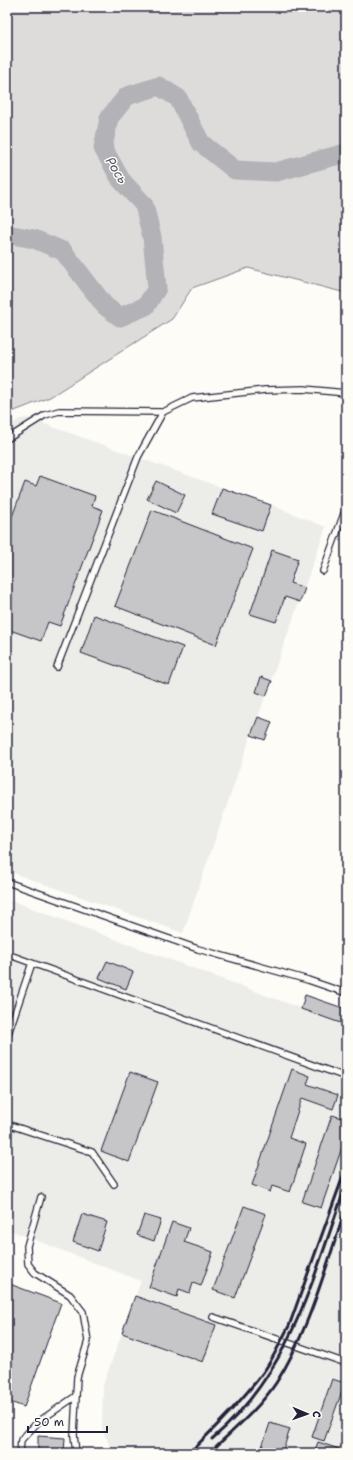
<svg xmlns="http://www.w3.org/2000/svg" width="353" height="1460" font-family="'Shantell Sans',sans-serif">
<rect width="100%" height="100%" fill="#fdfcf7"/>
<filter id="ink" filterUnits="userSpaceOnUse"><feTurbulence type="fractalNoise" baseFrequency=".025" numOctaves="2"/><feDisplacementMap in="SourceGraphic" scale="8" xChannelSelector="R" yChannelSelector="G"/><feConvolveMatrix kernelMatrix="1 2 1 2 8 2 1 2 1" color-interpolation-filters="sRGB"/></filter>
<g filter="url(#ink)">
<!-- built -->
<path fill="#ecece9" d="M 28,418 L 271,505 L 326,527 L 258,717 L 272,722 L 265,740 L 251,735 L 183,933 L 7,871 L 7,427 L 20,419 Z
M 7,899 L 346,1025 L 346,1453 L 113,1453 L 102,1429 L 103,1385 L 141,1281 L 7,1229 Z"/>
<!-- green -->
<path fill="#dddcdb" stroke="#807f8b" d="M 7,7 L 346,7 L 346,293 L 248,268 L 192,288 L 172,319 L 50,397 L 7,414 Z"/>
<g fill="none" stroke-linecap="round" stroke-linejoin="round">
<!-- river -->
<path stroke="#b2b2b7" stroke-width="19" d="M 7,234 L 34,239 L 63,251 L 105,306 L 120,317 L 146,306 L 157,288 L 152,237 L 144,205 L 121,180 L 103,148 L 109,118 L 127,96 L 159,86 L 178,98 L 201,143 L 235,170 L 276,172 L 346,153"/>
</g>
<!-- building -->
<path fill="#c6c6c8" stroke="#22223b" d="M 40,476 L 95,496 L 92,506 L 103,510 L 60,626 L 48,622 L 41,641 L 7,629 L 7,530 L 25,482 L 36,486 Z
M 156,481 L 185,495 L 176,513 L 147,499 Z
M 222,488 L 271,505 L 262,531 L 212,514 Z
M 152,510 L 253,549 L 216,645 L 115,606 Z
M 272,550 L 298,559 L 290,583 L 305,588 L 300,602 L 285,597 L 276,622 L 250,614 Z
M 94,615 L 183,647 L 169,685 L 81,653 Z
M 261,677 L 272,681 L 266,696 L 256,692 Z
M 258,717 L 272,722 L 265,740 L 251,735 Z
M 107,961 L 133,972 L 126,989 L 99,978 Z
M 305,995 L 346,1009 L 346,1025 L 301,1009 Z
M 292,1069 L 310,1076 L 307,1084 L 338,1095 L 333,1109 L 302,1098 L 289,1138 L 306,1144 L 290,1192 L 272,1186 L 270,1192 L 252,1185 Z
M 130,1072 L 158,1082 L 129,1162 L 101,1151 Z
M 332,1115 L 346,1119 L 346,1136 L 321,1208 L 302,1202 Z
M 244,1206 L 266,1214 L 235,1298 L 213,1290 Z
M 82,1214 L 107,1222 L 98,1251 L 73,1242 Z
M 144,1215 L 161,1220 L 154,1241 L 137,1235 Z
M 172,1222 L 189,1228 L 184,1242 L 213,1252 L 201,1286 L 193,1283 L 190,1293 L 179,1289 L 177,1297 L 149,1287 Z
M 7,1283 L 61,1303 L 24,1407 L 7,1401 Z
M 135,1296 L 216,1325 L 203,1362 L 122,1333 Z
M 332,1379 L 345,1383 L 324,1441 L 312,1437 Z
M 270,1423 L 290,1429 L 282,1453 L 260,1453 Z
M 38,1436 L 65,1438 L 64,1453 L 38,1453 Z
M 318,1442 L 339,1449 L 337,1453 L 314,1453 Z"/>
<g fill="none" stroke-linecap="round" stroke-linejoin="round">
<!-- service casing -->
<g stroke="#22223b" stroke-width="8">
<path id="service" d="M 7,439 L 45,415 L 59,411 L 163,412 L 192,398 L 265,390 L 304,389 L 346,393
M 323,571 L 346,508
M 57,667 L 138,457 L 163,412
M 7,882 L 198,949 L 308,980 L 346,993
M 7,954 L 346,1077
M 7,1037 L 32,963
M 7,1124 L 92,1152 L 114,1184
M 41,1197 L 27,1246 L 28,1264 L 35,1273 L 70,1295 L 83,1312 L 88,1341 L 77,1377 L 74,1435 L 76,1453
M 213,1317 L 346,1363
M 20,1453 L 21,1440 L 38,1422 L 76,1396"/>
</g>
<!-- service -->
<use href="#service" stroke="#fdfcf7" stroke-width="5.5"/>
<!-- rail -->
<path stroke="#22223b" stroke-width="3" d="M 212,1439 C 290,1373 312,1281 345,1188
M 189,1453 C 215,1428 240,1403 262,1374 C 273,1360 280,1342 289,1326 L 346,1168
M 209,1453 C 232,1431 258,1410 276,1383 C 309,1332 326,1265 346,1208"/>
</g>
</g>
<g text-anchor="middle" stroke-width="3" stroke-linejoin="round" paint-order="stroke">
<!-- water labels -->
<g font-size="13" font-style="italic" fill="#545466" stroke="#fdfcf7">
<text transform="translate(117 170) rotate(58)" y="5">Рось</text>
</g>
</g>
<!-- margin -->
<rect width="353" height="1460" fill="none" stroke="#fdfcf7" stroke-width="24"/>
<rect x="12" y="12" width="329" height="1436" fill="none" stroke="#22223b" stroke-width="1.5" filter="url(#ink)"/>
<!-- north arrow -->
<g transform="translate(307 1414) rotate(92)" stroke="#fdfcf7" stroke-width="3" paint-order="stroke">
<path d="M0-3L7 15L0 10L-7 15Z" fill="#22223b"/>
<text y="-6" font-size="11" font-weight="bold" text-anchor="middle" fill="#22223b">С</text>
</g>
<!-- scale -->
<path d="M28 1426v6h79v-6" fill="none" stroke="#22223b" stroke-width="2"/>
<text x="34" y="1426" font-size="12" fill="#22223b" stroke="#fdfcf7" stroke-width="3" paint-order="stroke">50 m</text>
</svg>
